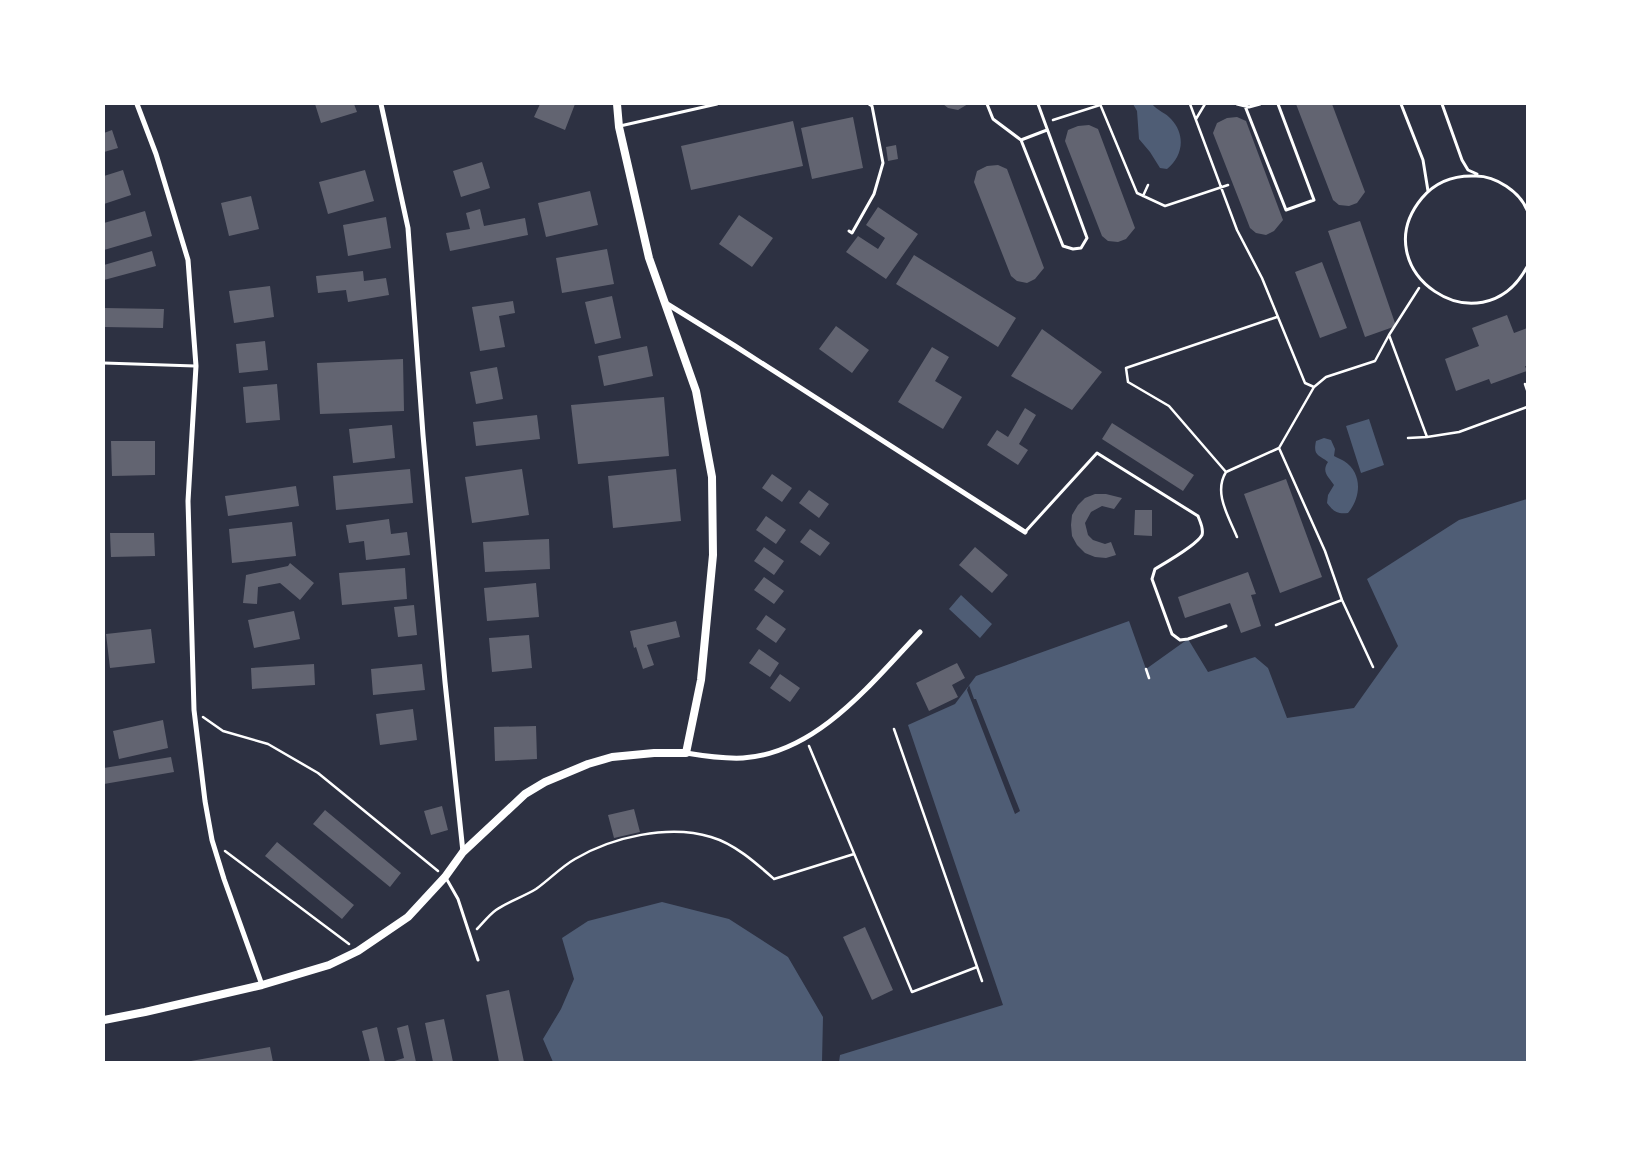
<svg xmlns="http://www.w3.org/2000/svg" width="1631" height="1166" font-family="'Nunito Sans',sans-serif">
<rect width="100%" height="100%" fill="#2d3142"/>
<!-- water -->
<path fill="#4f5d75" d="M 1133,104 L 1152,104 C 1158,111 1166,113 1171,119 C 1186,135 1183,156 1167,169 L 1160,168 L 1150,152 L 1139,139 L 1137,111 Z
M 1369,419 L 1384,465 L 1361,473 L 1346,426 Z
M 1324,438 L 1331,440 L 1335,449 L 1334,456 C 1337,458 1341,459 1344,461 C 1363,473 1361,498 1348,513 C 1337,514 1334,512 1327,503 L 1328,495 L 1334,485 C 1329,477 1321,472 1328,462 C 1318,454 1313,456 1316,441 Z
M 1527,499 L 1527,1062 L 839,1062 L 840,1055 L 1003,1005 L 908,725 L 955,704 L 976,676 L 1129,621 L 1146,669 L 1188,639 L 1208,672 L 1255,657 L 1268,668 L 1287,718 L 1354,708 L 1398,646 L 1367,579 L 1459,520 Z
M 961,595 L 992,624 L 980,638 L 949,609 Z
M 662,902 L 729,919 L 788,957 L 823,1017 L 822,1062 L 553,1062 L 543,1039 L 561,1009 L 574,979 L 562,938 L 588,921 Z"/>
<!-- pier -->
<path fill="#2d3142" d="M 969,685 L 974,699 L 976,699 L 1020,811 L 1015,814 L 967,690 Z"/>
<!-- building -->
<path fill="#626471" d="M 315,104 L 354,104 L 357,112 L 321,123 Z
M 540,104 L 575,104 L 565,130 L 534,117 Z
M 943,104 L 968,104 L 958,110 L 948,108 Z
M 1296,104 L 1332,104 L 1365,192 L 1357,203 L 1349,206 L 1339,205 L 1333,200 Z
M 853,117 L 863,168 L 812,179 L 801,128 Z
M 1237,117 L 1246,121 L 1283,220 L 1274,231 L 1266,235 L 1256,233 L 1250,228 L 1213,133 L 1217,123 L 1227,118 Z
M 793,121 L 803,166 L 691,190 L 681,146 Z
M 1089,125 L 1098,129 L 1135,228 L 1126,239 L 1118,242 L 1108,241 L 1102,236 L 1065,141 L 1068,130 L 1078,126 Z
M 112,130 L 118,148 L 104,152 L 104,133 Z
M 896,145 L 898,159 L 888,161 L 886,147 Z
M 482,162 L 490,188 L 461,197 L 453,171 Z
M 998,165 L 1007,169 L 1044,268 L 1035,279 L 1027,283 L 1017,281 L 1011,276 L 974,182 L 977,171 L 987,166 Z
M 123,170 L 131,195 L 104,204 L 104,176 Z
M 365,170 L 374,201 L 328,214 L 319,182 Z
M 590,191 L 598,225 L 546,237 L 538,203 Z
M 251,196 L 259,229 L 229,236 L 221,203 Z
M 878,207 L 918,234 L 886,279 L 846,252 L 858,236 L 878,249 L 885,238 L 866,225 Z
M 480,209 L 484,226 L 525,218 L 528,235 L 450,251 L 446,233 L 470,229 L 466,213 Z
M 145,211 L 152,236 L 104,250 L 104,223 Z
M 739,215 L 773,238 L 752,267 L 719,244 Z
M 386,217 L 391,248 L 348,256 L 343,225 Z
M 1360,221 L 1396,326 L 1365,337 L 1328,231 Z
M 607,249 L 614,284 L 562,293 L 556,258 Z
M 152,251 L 156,266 L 104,280 L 104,265 Z
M 914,255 L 1016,318 L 998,347 L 896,284 Z
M 1322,262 L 1347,328 L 1320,338 L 1295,272 Z
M 363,271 L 364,281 L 386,278 L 389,295 L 348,302 L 346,290 L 318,293 L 316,276 Z
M 270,286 L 274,317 L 234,323 L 229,291 Z
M 612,296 L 621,338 L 595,344 L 585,302 Z
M 513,301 L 515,313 L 499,316 L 505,347 L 480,351 L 472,307 Z
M 104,308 L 164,309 L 163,328 L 104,327 Z
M 1507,315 L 1514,333 L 1527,328 L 1527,366 L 1525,366 L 1527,371 L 1491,384 L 1489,379 L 1456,391 L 1445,359 L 1479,346 L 1472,328 Z
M 836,326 L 869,350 L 852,373 L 819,349 Z
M 1042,329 L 1102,372 L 1072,410 L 1011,376 Z
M 265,341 L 268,370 L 239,373 L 236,344 Z
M 647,346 L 653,376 L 604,386 L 598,356 Z
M 932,347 L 949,357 L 935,381 L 962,397 L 943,429 L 898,402 Z
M 403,359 L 404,411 L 320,414 L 317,363 Z
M 497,367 L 503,399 L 476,404 L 470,372 Z
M 277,384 L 280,420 L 246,423 L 243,387 Z
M 664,397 L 669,456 L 578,464 L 571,405 Z
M 1025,408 L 1036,415 L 1019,444 L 1028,450 L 1018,465 L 987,445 L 997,430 L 1008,437 Z
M 537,415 L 540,439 L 476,446 L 473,422 Z
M 1112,423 L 1194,475 L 1183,491 L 1102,439 Z
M 392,425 L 395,458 L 353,463 L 349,429 Z
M 111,441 L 155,441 L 155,475 L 112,476 Z
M 410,469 L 413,503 L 336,510 L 333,476 Z
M 522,469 L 529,515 L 472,523 L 465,477 Z
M 676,469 L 681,521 L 613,528 L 608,476 Z
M 772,474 L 792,488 L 782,502 L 762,488 Z
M 1286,479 L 1322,577 L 1280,593 L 1244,494 Z
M 296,486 L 299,506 L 228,516 L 225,496 Z
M 809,490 L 829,504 L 819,518 L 799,503 Z
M 1095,494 L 1106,494 L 1122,498 L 1114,509 L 1102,506 L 1091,512 L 1085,523 L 1088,535 L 1093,540 L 1105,544 L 1111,542 L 1116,555 L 1106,558 L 1095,557 L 1085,553 L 1077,545 L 1072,536 L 1071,525 L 1072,515 L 1078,505 L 1085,498 Z
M 1135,510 L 1152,510 L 1152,536 L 1134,535 Z
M 766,516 L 786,530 L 776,544 L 756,530 Z
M 389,519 L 391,534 L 407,532 L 410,555 L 366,560 L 364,541 L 349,543 L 346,525 Z
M 292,522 L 296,556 L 232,563 L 229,529 Z
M 810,529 L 830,543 L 820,556 L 800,542 Z
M 110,533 L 154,533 L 155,556 L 111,557 Z
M 549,539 L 550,569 L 485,572 L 483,542 Z
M 764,547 L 784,561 L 774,575 L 754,561 Z
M 975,547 L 1008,575 L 992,593 L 959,565 Z
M 290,563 L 314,583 L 300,600 L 280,583 L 258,587 L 257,604 L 243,603 L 246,575 L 288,566 Z
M 405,568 L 407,599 L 342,605 L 339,573 Z
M 1248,572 L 1256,594 L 1251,595 L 1261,626 L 1241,633 L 1230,603 L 1185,618 L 1178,597 Z
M 764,577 L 784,591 L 774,604 L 754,590 Z
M 536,583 L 539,617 L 487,621 L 484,588 Z
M 414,605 L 417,635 L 398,637 L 394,607 Z
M 294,611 L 300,639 L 254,648 L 248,620 Z
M 766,615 L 786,629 L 776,643 L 756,629 Z
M 676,621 L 680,637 L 647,645 L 654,665 L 643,669 L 636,647 L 634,648 L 630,631 Z
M 151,629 L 155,663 L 110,668 L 106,634 Z
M 529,635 L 532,668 L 492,672 L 489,638 Z
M 759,649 L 779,663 L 770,677 L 749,663 Z
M 957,663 L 965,678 L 952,685 L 958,697 L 929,711 L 916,683 Z
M 314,664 L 315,685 L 252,689 L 251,668 Z
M 422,664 L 425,690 L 373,695 L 371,669 Z
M 780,674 L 800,688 L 790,702 L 770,688 Z
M 413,709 L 417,740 L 380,745 L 376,714 Z
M 163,720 L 168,748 L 119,759 L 113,731 Z
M 536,726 L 537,759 L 495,761 L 494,727 Z
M 171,757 L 174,772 L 104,784 L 104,768 Z
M 442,806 L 448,830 L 431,835 L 424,811 Z
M 634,809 L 640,832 L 614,838 L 608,815 Z
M 325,810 L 401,873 L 390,887 L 313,824 Z
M 277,842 L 354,905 L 342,919 L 265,856 Z
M 865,927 L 893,990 L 872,1000 L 843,937 Z
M 509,990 L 524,1062 L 499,1062 L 486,995 Z
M 444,1019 L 453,1062 L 433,1062 L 425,1023 Z
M 408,1025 L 416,1062 L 391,1062 L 404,1058 L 397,1028 Z
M 377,1027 L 385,1062 L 370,1062 L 362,1031 Z
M 270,1047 L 273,1062 L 191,1062 L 191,1061 Z"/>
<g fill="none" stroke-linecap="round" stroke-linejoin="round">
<!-- path -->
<path stroke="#fff" stroke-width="2.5" d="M 1100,104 L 1137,193 L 1165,206 L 1228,185
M 1190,104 L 1237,230 L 1262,278 L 1305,383 L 1314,387
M 1196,119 L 1205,104
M 1053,120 L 1100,105
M 1143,196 L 1148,185
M 1389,335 L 1427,437
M 1525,384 L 1527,390
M 1408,438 L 1427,437 L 1459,432 L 1527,407
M 1226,472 L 1169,406 L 1128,382 L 1126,368 L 1277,317
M 1237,537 C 1229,517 1213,493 1226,472 L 1279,448
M 1276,625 L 1342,600
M 1373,667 L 1342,600 L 1325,551 L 1279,448 L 1314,387 L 1326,377 L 1375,361 L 1389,335 L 1419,288
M 1146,669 L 1149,678
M 203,717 L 223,731 L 268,744 L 318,773 L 438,871
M 894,729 L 982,981
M 809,746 L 912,992 L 977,967
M 225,851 L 349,944
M 477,929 C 483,923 489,915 496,910 C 507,902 523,897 536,889 C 550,879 561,867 575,859 C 612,837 669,824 711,837 C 735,844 756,863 774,879 L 854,854"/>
<!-- service -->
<path stroke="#fff" stroke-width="3" d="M 987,104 L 993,119 L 1021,140 L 1063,246 L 1073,249 L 1081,248 L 1087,238 L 1038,104
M 1237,104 L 1249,107 L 1260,104
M 1401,104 L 1423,160 L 1428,191
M 1442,104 L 1462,160 L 1468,170 L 1477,174
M 1245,106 L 1286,210 L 1314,200 L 1278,104
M 620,126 L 717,104
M 1021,140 L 1047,130
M 1527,210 C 1520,192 1496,176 1476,176 C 1455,175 1436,181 1422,198 C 1362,270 1481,352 1527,267
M 849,231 L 852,233 L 874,194 L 883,163 L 872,106 L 869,104
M 104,363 L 195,366
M 1025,532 L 1097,453 L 1198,516 C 1200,522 1204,528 1202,535 C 1197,545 1165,563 1155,569 L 1152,579 L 1172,634 L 1180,640 L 1188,639 L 1226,626
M 446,878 L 458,899 L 478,960"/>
<!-- minor -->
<path stroke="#fff" stroke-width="5" d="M 137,104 L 156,154 L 188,260 L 196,366 L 188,501 L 194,710 L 205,801 L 212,840 L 224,879 L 262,985
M 381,104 L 408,228 L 423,435 L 445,682 L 463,852
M 664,302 L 735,346 L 1025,532
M 686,753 C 704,756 724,759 743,758 C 818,753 872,682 920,632"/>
<!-- tertiary -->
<path stroke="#fff" stroke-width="8" d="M 104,1020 L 145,1012 L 262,985 L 329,965 L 358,951 L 408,917 L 445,877 L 463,852 L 525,794 L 545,782 L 588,764 L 612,757 L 654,753 L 686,753 L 701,680 L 713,555 L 712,477 L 696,391 L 649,258 L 619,127 L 617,104"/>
</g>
<!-- border -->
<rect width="1631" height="1166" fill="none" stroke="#ffffff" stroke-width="210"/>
</svg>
